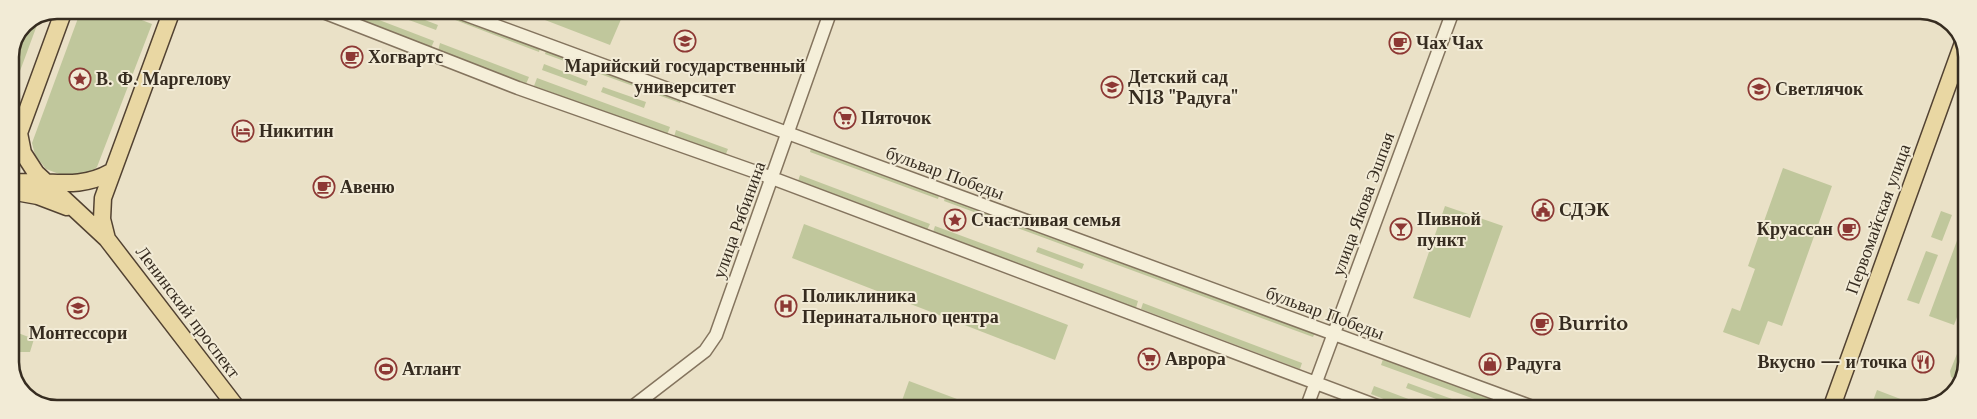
<svg xmlns="http://www.w3.org/2000/svg" width="1977" height="419" font-family="'Libre Baskerville',serif">
<rect width="100%" height="100%" fill="#eae1c7"/>
<!-- green -->
<path fill="#c0c79c" d="M 81,10 L 116,10 L 152,24 L 97,167 L 86,176 L 67,177 L 46,169 L 35,155 L 32,143 Z
M 331,10 L 353,10 L 434,41 L 431,48 Z
M 391,10 L 399,10 L 438,25 L 436,30 L 390,13 Z
M 519,10 L 625,10 L 610,45 Z
M 452,11 L 541,45 L 539,52 L 450,18 Z
M 40,17 L 20,71 L 10,67 L 10,57 L 24,24 Z
M 440,43 L 529,77 L 526,84 L 438,51 Z
M 547,47 L 683,96 L 680,103 L 545,54 Z
M 544,64 L 588,81 L 586,86 L 542,70 Z
M 537,78 L 670,127 L 667,135 L 534,86 Z
M 603,87 L 646,102 L 644,108 L 601,92 Z
M 676,130 L 728,149 L 725,156 L 674,137 Z
M 812,145 L 940,192 L 938,199 L 810,152 Z
M 1783,168 L 1832,186 L 1782,326 L 1768,321 L 1759,345 L 1723,332 L 1732,308 L 1740,311 L 1755,269 L 1748,266 Z
M 800,175 L 930,224 L 927,230 L 798,181 Z
M 946,194 L 1316,330 L 1313,337 L 944,201 Z
M 1445,206 L 1503,226 L 1470,318 L 1413,298 Z
M 1941,211 L 1952,215 L 1942,241 L 1931,237 Z
M 804,224 L 1068,325 L 1055,360 L 792,258 Z
M 935,226 L 1138,301 L 1136,308 L 933,232 Z
M 1958,238 L 1966,241 L 1966,293 L 1954,325 L 1929,316 Z
M 1038,247 L 1084,264 L 1082,269 L 1036,252 Z
M 1926,251 L 1938,255 L 1919,304 L 1907,300 Z
M 1143,303 L 1302,363 L 1300,369 L 1141,309 Z
M 10,330 L 34,339 L 30,352 L 10,352 Z
M 1965,347 L 1966,371 L 1960,382 L 1951,377 L 1950,371 L 1959,349 Z
M 1384,356 L 1514,403 L 1512,409 L 1502,409 L 1381,365 Z
M 909,381 L 981,408 L 980,409 L 899,409 Z
M 1408,383 L 1452,399 L 1450,404 L 1406,388 Z
M 1374,386 L 1435,409 L 1409,409 L 1371,394 Z
M 1877,390 L 1924,408 L 1870,409 Z"/>
<g fill="none" stroke-linecap="round" stroke-linejoin="round">
<!-- tertiary casing -->
<g stroke="#84745e" stroke-width="15">
<path id="tertiary" d="M 318,10 L 518,88 L 756,172 L 1385,409
M 453,10 L 1538,409
M 631,408 L 705,351 L 716,335 L 831,10
M 1306,409 L 1453,11"/>
</g>
<!-- primary casing -->
<g stroke="#524232" stroke-width="19">
<path id="primary" d="M 19,133 L 23,153 L 36,173 L 107,239 L 237,408
M 14,141 L 19,133 L 64,10
M 10,183 C 48,178 75,192 111,172
M 10,191 L 38,196 L 67,207
M 107,239 L 102,219 L 103,198 L 172,10
M 1831,409 L 1963,43"/>
</g>
<!-- tertiary -->
<use href="#tertiary" stroke="#f5efd9" stroke-width="12"/>
<!-- primary -->
<use href="#primary" stroke="#e9d7a3" stroke-width="16"/>
</g>
<!-- icons -->
<defs>
<g id="university-ring" transform="scale(1.125)"><circle r="9.5" fill="#f2ebd6" stroke="#8d3834" stroke-width="1.5"/><path d="M0-5L7-2L0 1L-7-2ZM-4 1L0 2.5L4 1V4Q0 6-4 4Z" fill="#8d3834"/></g>
<g id="cafe-ring" transform="scale(1.125)"><circle r="9.5" fill="#f2ebd6" stroke="#8d3834" stroke-width="1.5"/><path d="M-5.5-4.5H6V0H3Q3 3.5 0 3.5H-2.5Q-5.5 3.5-5.5 0ZM3-3.2v2h1.7v-2ZM-6 4.5H4V6H-6Z" fill="#8d3834"/></g>
<g id="sight-ring" transform="scale(1.125)"><circle r="9.5" fill="#f2ebd6" stroke="#8d3834" stroke-width="1.5"/><path d="M0-6L1.8-2.2L6-1.7L2.9 1.2L3.7 5.4L0 3.3L-3.7 5.4L-2.9 1.2L-6-1.7L-1.8-2.2Z" fill="#8d3834"/></g>
<g id="school-ring" transform="scale(1.125)"><circle r="9.5" fill="#f2ebd6" stroke="#8d3834" stroke-width="1.5"/><path d="M0-5L7-2L0 1L-7-2ZM-4 1L0 2.5L4 1V4Q0 6-4 4Z" fill="#8d3834"/></g>
<g id="supermarket-ring" transform="scale(1.125)"><circle r="9.5" fill="#f2ebd6" stroke="#8d3834" stroke-width="1.5"/><path d="M-6-5.5h2.5l.6 2H6L4.5 2H-2.5L-4.4-4H-6ZM-1.5 3.2a1.3 1.3 0 1 0 .1 0ZM3 3.2a1.3 1.3 0 1 0 .1 0Z" fill="#8d3834"/></g>
<g id="hotel-ring" transform="scale(1.125)"><circle r="9.5" fill="#f2ebd6" stroke="#8d3834" stroke-width="1.5"/><path d="M-6-4.5h1.5V1H6V5H4.5V3h-9V5H-6ZM-4 0a1.8 1.8 0 1 1 3.6 0ZM.5 0V-2.5h3Q6-2.5 6 0Z" fill="#8d3834"/></g>
<g id="civic-ring" transform="scale(1.125)"><circle r="9.5" fill="#f2ebd6" stroke="#8d3834" stroke-width="1.5"/><path d="M-.6-6.5H3V-4.5H.6V-3L4-1V1h2V6H-6V1h2V-1L-.6-3ZM-1.2 2.5V6h2.4V2.5Z" fill="#8d3834"/></g>
<g id="bar-ring" transform="scale(1.125)"><circle r="9.5" fill="#f2ebd6" stroke="#8d3834" stroke-width="1.5"/><path d="M-6-5H6L.8 .8V4.5H3.5V6h-7V4.5H-.8V.8Z" fill="#8d3834"/></g>
<g id="hospital-ring" transform="scale(1.125)"><circle r="9.5" fill="#f2ebd6" stroke="#8d3834" stroke-width="1.5"/><path d="M-5-5h3v3.5h4V-5h3V5h-3V1.5h-4V5h-3Z" fill="#8d3834"/></g>
<g id="restaurant-ring" transform="scale(1.125)"><circle r="9.5" fill="#f2ebd6" stroke="#8d3834" stroke-width="1.5"/><path d="M-5-6h1v4h1v-4h1v4h1v-4h1v5L-1.5 .5V6h-2V.5L-5-1ZM5-6V6H3V1.5H1.5Q1.5-4 5-6Z" fill="#8d3834"/></g>
<g id="shop-ring" transform="scale(1.125)"><circle r="9.5" fill="#f2ebd6" stroke="#8d3834" stroke-width="1.5"/><path d="M-5-2.5h2.3a2.7 3.5 0 0 1 5.4 0H5L5.5 6h-11ZM-1.5-2.5h3a1.5 2.3 0 0 0-3 0Z" fill="#8d3834"/></g>
<g id="stadium-ring" transform="scale(1.125)"><circle r="9.5" fill="#f2ebd6" stroke="#8d3834" stroke-width="1.5"/><path d="M0-5a6.5 5 0 1 0 0 10a6.5 5 0 1 0 0-10ZM-3.5-1.8h7v3.6h-7Z" fill="#8d3834"/></g>
</defs>
<g fill-rule="evenodd">
<use href="#university-ring" x="685" y="41"/>
<use href="#cafe-ring" x="1400" y="43"/>
<use href="#cafe-ring" x="352" y="57"/>
<use href="#sight-ring" x="80" y="79"/>
<use href="#school-ring" x="1112" y="87"/>
<use href="#school-ring" x="1759" y="89"/>
<use href="#supermarket-ring" x="845" y="118"/>
<use href="#hotel-ring" x="243" y="131"/>
<use href="#cafe-ring" x="324" y="187"/>
<use href="#civic-ring" x="1543" y="210"/>
<use href="#sight-ring" x="955" y="220"/>
<use href="#bar-ring" x="1401" y="229"/>
<use href="#cafe-ring" x="1849" y="229"/>
<use href="#hospital-ring" x="786" y="306"/>
<use href="#school-ring" x="78" y="308"/>
<use href="#cafe-ring" x="1542" y="324"/>
<use href="#supermarket-ring" x="1149" y="359"/>
<use href="#restaurant-ring" x="1923" y="362"/>
<use href="#shop-ring" x="1490" y="364"/>
<use href="#stadium-ring" x="386" y="369"/>
</g>
<g text-anchor="middle" stroke-width="4" stroke-linejoin="round" paint-order="stroke">
<!-- poi labels -->
<g font-size="18" font-weight="bold" fill="#362c20" stroke="#f2ebd6" text-anchor="start">
<text x="1416" y="49">Чах Чах</text>
<text x="368" y="63">Хогвартс</text>
<text x="685" y="72" text-anchor="middle">Марийский государственный<tspan x="685" dy="21">университет</tspan></text>
<text x="1128" y="83">Детский сад<tspan x="1128" dy="21">N13 "Радуга"</tspan></text>
<text x="96" y="85">В. Ф. Маргелову</text>
<text x="1775" y="95">Светлячок</text>
<text x="861" y="124">Пяточок</text>
<text x="259" y="137">Никитин</text>
<text x="340" y="193">Авеню</text>
<text x="1559" y="216">СДЭК</text>
<text x="1417" y="225">Пивной<tspan x="1417" dy="21">пункт</tspan></text>
<text x="971" y="226">Счастливая семья</text>
<text x="1833" y="235" text-anchor="end">Круассан</text>
<text x="802" y="302">Поликлиника<tspan x="802" dy="21">Перинатального центра</tspan></text>
<text x="1558" y="330">Burrito</text>
<text x="78" y="339" text-anchor="middle">Монтессори</text>
<text x="1165" y="365">Аврора</text>
<text x="1907" y="368" text-anchor="end">Вкусно — и точка</text>
<text x="1506" y="370">Радуга</text>
<text x="402" y="375">Атлант</text>
</g>
<!-- street labels -->
<g font-size="18" fill="#362c20" stroke="#f2ebd6">
<text transform="translate(945 173) rotate(20)" y="6">бульвар Победы</text>
<text transform="translate(1363 204) rotate(-70)" y="6">улица Якова Эшпая</text>
<text transform="translate(1878 219) rotate(-70)" y="6">Первомайская улица</text>
<text transform="translate(739 220) rotate(-70)" y="6">улица Рябинина</text>
<text transform="translate(188 312) rotate(53)" y="6">Ленинский проспект</text>
<text transform="translate(1325 313) rotate(20)" y="6">бульвар Победы</text>
</g>
</g>
<!-- crop -->
<path d="M0 0H1977V419H0ZM57 19H1920A38 38 0 0 1 1958 57V362A38 38 0 0 1 1920 400H57A38 38 0 0 1 19 362V57A38 38 0 0 1 57 19Z" fill="#f2ebd6" fill-rule="evenodd"/>
<path fill="none" stroke="#362c20" stroke-width="2.5" d="M57 19H1920A38 38 0 0 1 1958 57V362A38 38 0 0 1 1920 400H57A38 38 0 0 1 19 362V57A38 38 0 0 1 57 19Z"/>
</svg>
